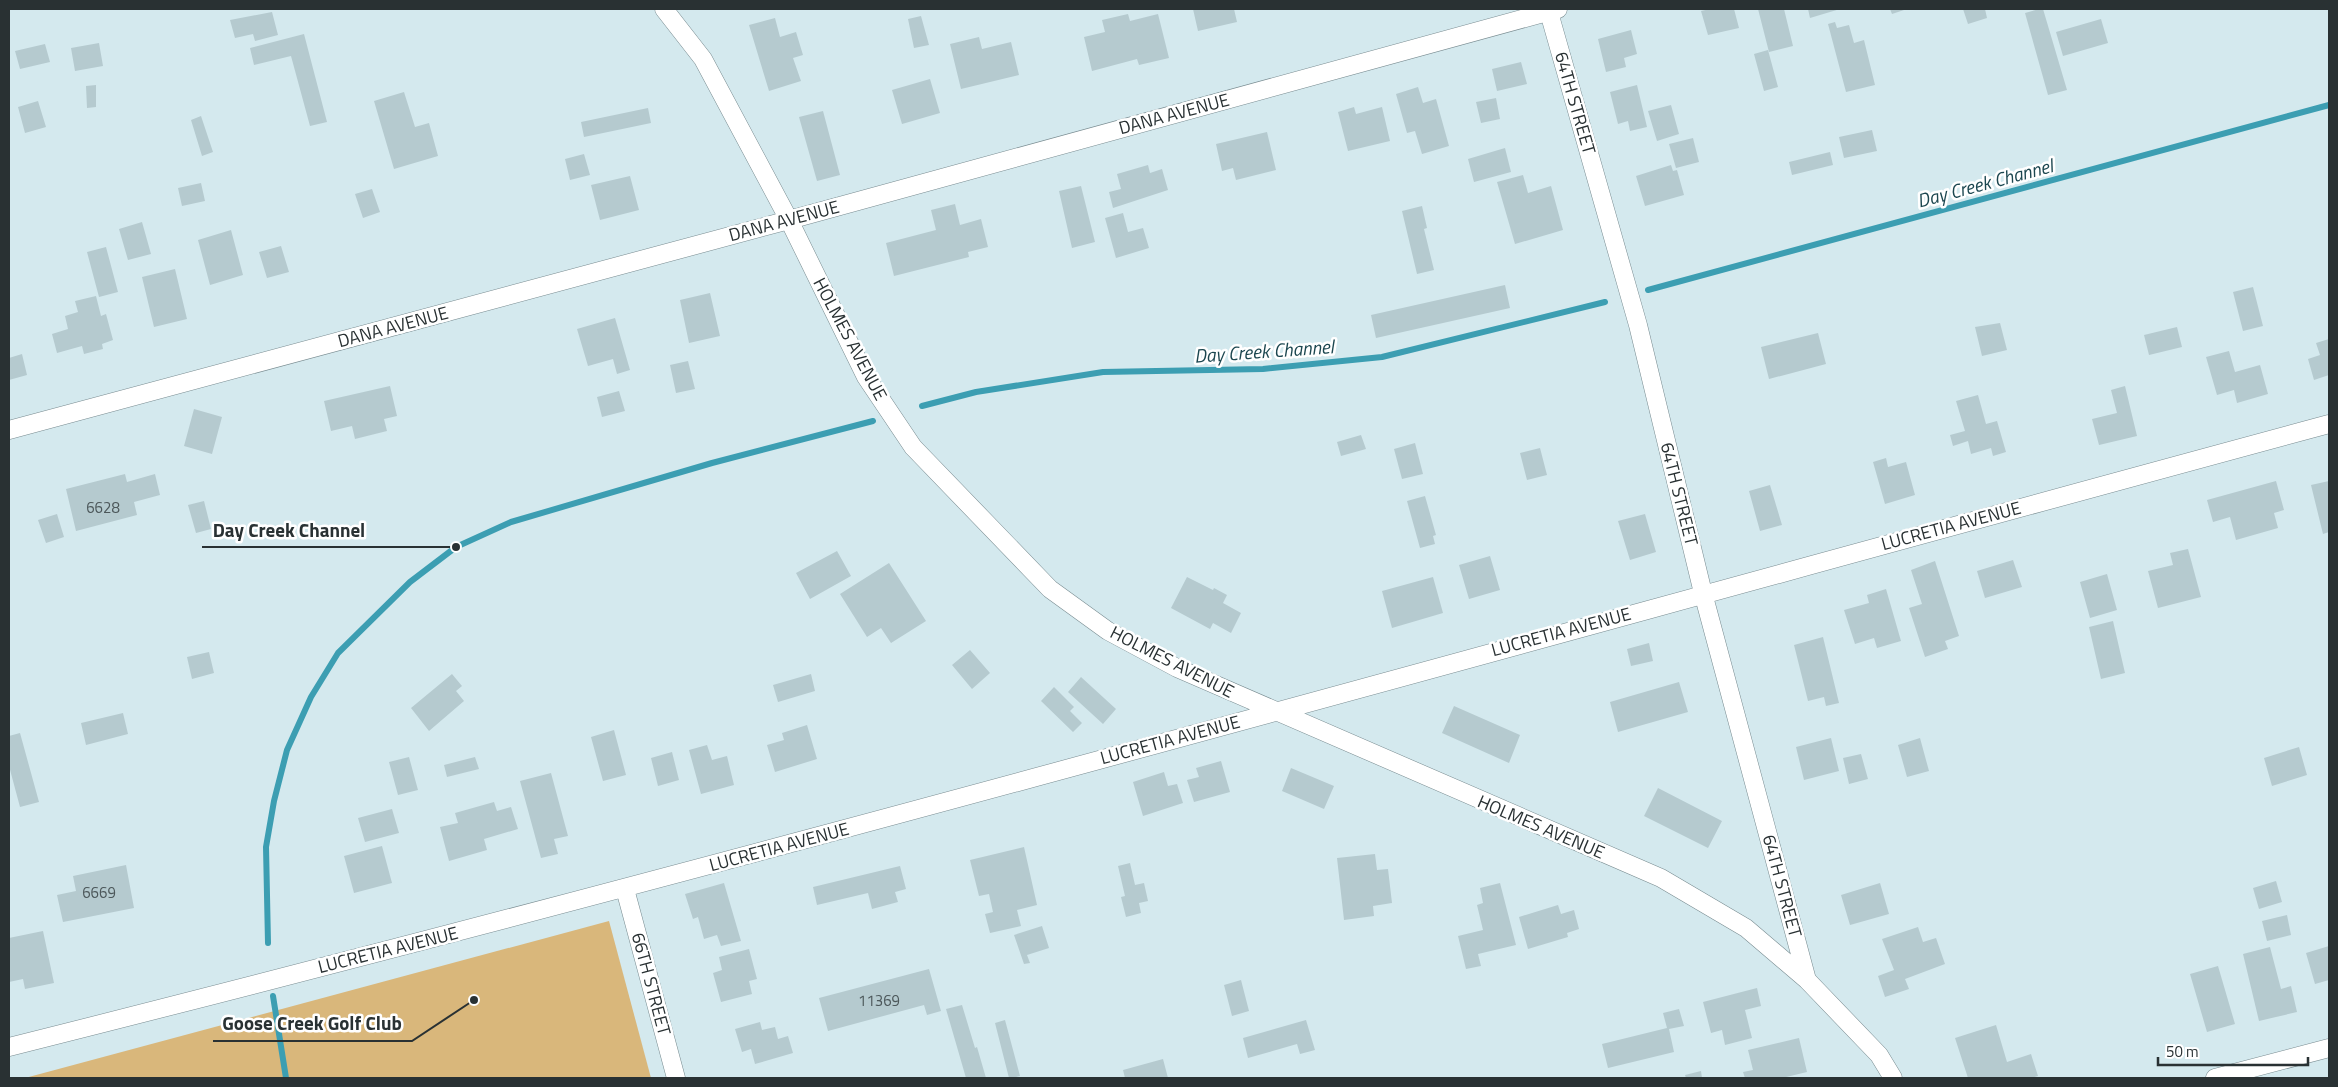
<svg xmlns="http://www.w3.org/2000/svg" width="2338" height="1087" font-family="'Titillium Web',sans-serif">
<rect width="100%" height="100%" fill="#d4e9ee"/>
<!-- green -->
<path fill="#d9b77b" d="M 609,921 L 651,1078 L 25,1078 Z"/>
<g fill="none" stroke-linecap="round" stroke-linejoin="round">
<!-- stream -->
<path stroke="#3c9eb2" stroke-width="6" d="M 1648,290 L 2329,105
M 922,406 L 976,392 L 1103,372 L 1263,369 L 1382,357 L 1605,302
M 268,943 L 266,847 L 274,801 L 287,750 L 311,697 L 338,653 L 410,582 L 456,547 L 511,522 L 712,463 L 873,421
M 273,996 L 286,1078"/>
</g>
<!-- building -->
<path fill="#b5cacf" d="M 1193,9 L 1234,9 L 1237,22 L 1198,31 Z
M 1710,9 L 1734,9 L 1739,28 L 1708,35 L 1701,11 Z
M 1758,9 L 1784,9 L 1793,46 L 1769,52 Z
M 1808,9 L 1840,9 L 1810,18 Z
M 1890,9 L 1907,9 L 1892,14 Z
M 1963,9 L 1985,9 L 1987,18 L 1968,24 Z
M 2039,9 L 2043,9 L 2067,90 L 2048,95 L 2025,13 Z
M 272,12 L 278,35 L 255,41 L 253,34 L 235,38 L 230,20 Z
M 1128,14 L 1130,21 L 1158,14 L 1169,58 L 1139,65 L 1137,59 L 1092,71 L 1084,37 L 1105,32 L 1102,20 Z
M 921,16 L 929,45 L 914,48 L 908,19 Z
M 775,18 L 780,37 L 796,32 L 803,55 L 793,58 L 801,81 L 769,91 L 749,25 Z
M 2101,19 L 2108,43 L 2063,56 L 2056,32 Z
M 1835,22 L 1837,28 L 1849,25 L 1854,43 L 1864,40 L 1875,85 L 1846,92 L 1828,24 Z
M 1631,30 L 1637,54 L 1624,58 L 1626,67 L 1606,72 L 1598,39 Z
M 304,34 L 327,122 L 310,126 L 291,56 L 254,65 L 250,48 Z
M 979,37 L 982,49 L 1011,42 L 1019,75 L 961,89 L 950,44 Z
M 99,43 L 103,66 L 75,71 L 71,48 Z
M 45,44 L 50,62 L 20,69 L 15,51 Z
M 1768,50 L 1778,87 L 1764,91 L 1754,54 Z
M 1521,62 L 1527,84 L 1497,91 L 1492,69 Z
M 930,79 L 940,113 L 902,124 L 892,90 Z
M 96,85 L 96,107 L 87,108 L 86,86 Z
M 1637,85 L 1647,127 L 1630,131 L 1628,121 L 1618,124 L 1610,92 Z
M 1418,87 L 1423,103 L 1436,99 L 1449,146 L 1422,154 L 1415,131 L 1407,133 L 1396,94 Z
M 404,92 L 415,127 L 429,123 L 438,156 L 394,169 L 374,101 Z
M 1496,98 L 1500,119 L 1481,123 L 1476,102 Z
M 38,101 L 46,127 L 25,133 L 18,107 Z
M 1671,105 L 1679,134 L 1657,141 L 1648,111 Z
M 1354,107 L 1356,114 L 1382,107 L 1390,141 L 1348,151 L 1338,112 Z
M 648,108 L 651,123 L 584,137 L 581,122 Z
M 823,111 L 840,175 L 817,181 L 799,117 Z
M 201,116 L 213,152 L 202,156 L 191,120 Z
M 1872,130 L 1877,151 L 1844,158 L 1839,137 Z
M 1267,132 L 1276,170 L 1236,180 L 1233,168 L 1222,171 L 1216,144 Z
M 1693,138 L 1699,162 L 1676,168 L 1669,144 Z
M 1505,148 L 1511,172 L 1474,182 L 1468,159 Z
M 1830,152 L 1833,165 L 1792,175 L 1789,162 Z
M 584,154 L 590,175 L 570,180 L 565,159 Z
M 1148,165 L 1150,173 L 1162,169 L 1168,190 L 1113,208 L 1109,192 L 1121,189 L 1117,174 Z
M 1671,165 L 1673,171 L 1677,170 L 1684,195 L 1645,206 L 1636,176 Z
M 1523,175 L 1528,193 L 1551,186 L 1563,230 L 1515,244 L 1497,182 Z
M 630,176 L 639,210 L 600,220 L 591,185 Z
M 201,183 L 205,201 L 182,206 L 178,188 Z
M 1081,186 L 1095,242 L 1072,248 L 1059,191 Z
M 372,189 L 380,212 L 363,218 L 355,194 Z
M 955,204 L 960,225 L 981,219 L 988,247 L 968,252 L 969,257 L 894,276 L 886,243 L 936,230 L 931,210 Z
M 1422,206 L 1427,228 L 1424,229 L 1434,270 L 1417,274 L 1402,211 Z
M 1123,213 L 1128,232 L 1143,228 L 1149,248 L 1116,258 L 1105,218 Z
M 142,222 L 151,254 L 128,260 L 119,229 Z
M 231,230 L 243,275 L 210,285 L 198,240 Z
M 281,246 L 289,272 L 267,278 L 259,252 Z
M 106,247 L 118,292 L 99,297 L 87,252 Z
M 175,269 L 187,319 L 154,327 L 142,277 Z
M 1505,285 L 1510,308 L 1376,338 L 1371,315 Z
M 2253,287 L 2263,326 L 2243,331 L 2233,292 Z
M 710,293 L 720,336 L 689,343 L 680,300 Z
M 96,296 L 101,316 L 106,314 L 113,340 L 102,344 L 103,349 L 84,354 L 82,346 L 57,353 L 52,334 L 68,329 L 65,316 L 78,312 L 75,301 Z
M 615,318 L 630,370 L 617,374 L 613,359 L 588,366 L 577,329 Z
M 2000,323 L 2007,350 L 1982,356 L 1975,327 Z
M 2177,327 L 2182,347 L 2149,355 L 2144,335 Z
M 1818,333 L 1826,364 L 1769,379 L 1761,347 Z
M 2329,339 L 2329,375 L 2314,380 L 2308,359 L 2320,355 L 2316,343 Z
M 2229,351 L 2235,372 L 2260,365 L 2268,394 L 2237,403 L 2234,390 L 2217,395 L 2206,357 Z
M 22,354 L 27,375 L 9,380 L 9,358 Z
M 688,361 L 695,389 L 676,393 L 670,365 Z
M 390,386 L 397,416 L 384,419 L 387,431 L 355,439 L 352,426 L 331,431 L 324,401 Z
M 2125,386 L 2137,436 L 2099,445 L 2092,419 L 2117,413 L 2111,390 Z
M 619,391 L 625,411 L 602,417 L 597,397 Z
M 1978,395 L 1986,424 L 1997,421 L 2006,452 L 1993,456 L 1991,448 L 1971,454 L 1968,441 L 1953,446 L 1950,435 L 1965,431 L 1956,401 Z
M 194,409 L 222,417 L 212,454 L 184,446 Z
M 1361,435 L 1366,449 L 1341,456 L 1337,442 Z
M 1415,443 L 1423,474 L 1402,479 L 1394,449 Z
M 1540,448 L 1547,475 L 1527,480 L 1520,453 Z
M 1886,458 L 1888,467 L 1906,462 L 1915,495 L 1885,504 L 1873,462 Z
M 125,474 L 127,482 L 155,474 L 160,495 L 134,502 L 137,515 L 76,531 L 66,489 Z
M 2276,481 L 2284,510 L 2274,513 L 2278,528 L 2236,540 L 2230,517 L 2213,522 L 2207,500 Z
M 2329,481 L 2329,532 L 2323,534 L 2311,485 Z
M 1770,485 L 1782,525 L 1760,531 L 1749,491 Z
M 1425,496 L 1436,535 L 1433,536 L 1435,544 L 1420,548 L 1407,501 Z
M 204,501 L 211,529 L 196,533 L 188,505 Z
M 57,514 L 64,537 L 46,543 L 38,520 Z
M 1645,514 L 1656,552 L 1630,560 L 1618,521 Z
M 2188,549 L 2201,597 L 2158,608 L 2148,571 L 2173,565 L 2170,553 Z
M 837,551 L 851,576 L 810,599 L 796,573 Z
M 1490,556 L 1500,590 L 1469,599 L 1459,565 Z
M 2013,560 L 2022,587 L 1985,598 L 1977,571 Z
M 1935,561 L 1959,636 L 1945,641 L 1948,649 L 1925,657 L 1909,608 L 1922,604 L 1911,570 Z
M 889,563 L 926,621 L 891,643 L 881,628 L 867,637 L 840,594 Z
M 2107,574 L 2117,610 L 2090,618 L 2080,582 Z
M 1187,577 L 1213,590 L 1214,588 L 1227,595 L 1223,603 L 1241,613 L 1231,633 L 1213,623 L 1210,629 L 1171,608 Z
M 1433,577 L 1443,613 L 1392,628 L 1382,591 Z
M 1886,589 L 1901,641 L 1877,648 L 1874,638 L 1855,644 L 1844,610 L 1869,603 L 1867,595 Z
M 2113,621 L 2125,673 L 2101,679 L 2089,627 Z
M 1823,637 L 1839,703 L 1826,706 L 1824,697 L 1808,701 L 1794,645 Z
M 1649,643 L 1653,661 L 1631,666 L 1627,649 Z
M 970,650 L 990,673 L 972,689 L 952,665 Z
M 209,652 L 214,673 L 192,679 L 187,657 Z
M 452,674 L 462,686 L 456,691 L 464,701 L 429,731 L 411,708 Z
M 811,674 L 815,691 L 778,702 L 773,685 Z
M 1081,677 L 1116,709 L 1103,724 L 1068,692 Z
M 1679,682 L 1688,712 L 1618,732 L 1610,702 Z
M 1054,687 L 1074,707 L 1070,711 L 1082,723 L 1073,732 L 1041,701 Z
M 1454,706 L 1520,735 L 1509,763 L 1442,733 Z
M 123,713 L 128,734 L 86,745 L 81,723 Z
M 807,725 L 817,759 L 775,772 L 767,745 L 784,740 L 782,733 Z
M 614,730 L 626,775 L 603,781 L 591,737 Z
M 20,733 L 39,802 L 20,807 L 9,766 L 9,736 Z
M 1831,738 L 1839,771 L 1804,780 L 1796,747 Z
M 1920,738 L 1929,771 L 1907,777 L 1898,745 Z
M 707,745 L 712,760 L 727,756 L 734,785 L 701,794 L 689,750 Z
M 2299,747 L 2307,775 L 2272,786 L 2264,758 Z
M 672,752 L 679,780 L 658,786 L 651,758 Z
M 1861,754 L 1868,779 L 1849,784 L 1843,758 Z
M 409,757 L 418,790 L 398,795 L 389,762 Z
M 475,757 L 479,769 L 447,777 L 444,765 Z
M 1221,761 L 1230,792 L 1194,802 L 1187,780 L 1199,777 L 1196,768 Z
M 1291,768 L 1334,786 L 1324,809 L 1282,791 Z
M 1164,772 L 1168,786 L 1177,784 L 1183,803 L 1143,816 L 1133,782 Z
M 551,773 L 568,836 L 554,839 L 558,854 L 541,858 L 520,781 Z
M 1658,788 L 1722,821 L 1708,848 L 1644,816 Z
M 494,802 L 497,811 L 511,807 L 518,829 L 484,839 L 487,850 L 449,861 L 440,827 L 458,823 L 455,813 Z
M 392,809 L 399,833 L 365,842 L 358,818 Z
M 382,846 L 392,883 L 354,893 L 344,856 Z
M 1024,847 L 1037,905 L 1017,910 L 1021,926 L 990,933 L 985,914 L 993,912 L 989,894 L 979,896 L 970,860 Z
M 1375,854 L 1377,870 L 1388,869 L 1392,903 L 1373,906 L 1374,916 L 1344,920 L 1337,858 Z
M 1130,863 L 1135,885 L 1144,883 L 1148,901 L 1139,903 L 1141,913 L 1126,917 L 1121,897 L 1125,896 L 1118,866 Z
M 126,865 L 134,908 L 63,922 L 57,895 L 76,891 L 73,876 Z
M 900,866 L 906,889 L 895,892 L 898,902 L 872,909 L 868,893 L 817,905 L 813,887 Z
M 2276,881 L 2282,902 L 2259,909 L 2253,888 Z
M 724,883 L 741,941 L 721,946 L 717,935 L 704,939 L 698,917 L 693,919 L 685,894 Z
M 1500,883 L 1516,945 L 1478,954 L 1481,966 L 1466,969 L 1458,936 L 1483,930 L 1477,905 L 1483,903 L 1480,888 Z
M 1880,883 L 1889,914 L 1850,925 L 1841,895 Z
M 1558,905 L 1561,914 L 1574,910 L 1579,929 L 1567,933 L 1568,937 L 1528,949 L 1519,917 Z
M 2287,915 L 2291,935 L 2267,941 L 2262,921 Z
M 1042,926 L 1049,948 L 1027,955 L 1030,963 L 1024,964 L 1014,935 Z
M 1918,927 L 1923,942 L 1936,938 L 1945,964 L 1905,979 L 1909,989 L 1885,997 L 1878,976 L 1894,970 L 1882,939 Z
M 43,931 L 54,983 L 25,989 L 23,979 L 9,982 L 9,938 Z
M 2329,946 L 2329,980 L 2315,984 L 2306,953 Z
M 2270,947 L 2281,989 L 2291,986 L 2297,1012 L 2259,1021 L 2243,954 Z
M 749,949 L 757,979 L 749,981 L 752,994 L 721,1002 L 713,973 L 722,970 L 719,957 Z
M 2218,966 L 2235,1024 L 2207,1032 L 2190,974 Z
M 929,969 L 941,1011 L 927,1015 L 924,1005 L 828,1031 L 819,998 Z
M 1241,980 L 1249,1011 L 1232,1016 L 1224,985 Z
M 1757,988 L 1761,1006 L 1745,1010 L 1752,1038 L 1725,1045 L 1722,1030 L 1711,1033 L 1703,1002 Z
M 962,1005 L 975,1048 L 977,1047 L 986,1078 L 966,1078 L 946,1009 Z
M 1679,1009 L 1684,1026 L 1669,1029 L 1674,1052 L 1608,1068 L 1602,1044 L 1667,1028 L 1663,1013 Z
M 1005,1020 L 1020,1076 L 1012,1078 L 1009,1078 L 995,1023 Z
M 1306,1020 L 1315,1050 L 1300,1054 L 1297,1044 L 1248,1058 L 1243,1038 Z
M 760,1022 L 762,1030 L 775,1027 L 778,1039 L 788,1036 L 793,1053 L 755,1064 L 751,1049 L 742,1052 L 735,1029 Z
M 1996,1025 L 2007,1062 L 2031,1054 L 2038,1076 L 2031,1078 L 1968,1078 L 1955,1038 Z
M 1799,1038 L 1807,1072 L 1782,1078 L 1745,1078 L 1743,1072 L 1753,1070 L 1748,1050 Z
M 1163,1059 L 1168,1078 L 1125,1078 L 1123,1070 Z
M 1701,1071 L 1702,1078 L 1686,1078 L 1685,1075 Z"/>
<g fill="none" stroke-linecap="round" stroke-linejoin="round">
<!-- minor casing -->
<g stroke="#788b90" stroke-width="19">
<path id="minor" d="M 664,9 L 703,59 L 789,220 L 866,377 L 913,447 L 1050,589 L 1108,631 L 1177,668 L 1661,878 L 1746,928 L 1807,980 L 1879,1055 L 1893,1078
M 1548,9 L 1638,325 L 1703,593 L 1807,980
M 9,430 L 789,220 L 1558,9
M 625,889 L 676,1078
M 9,1047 C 785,852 1556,633 2329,424
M 2215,1078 L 2329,1048"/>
</g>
<!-- minor -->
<use href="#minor" stroke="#fff" stroke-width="18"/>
</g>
<g text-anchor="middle" stroke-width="5" stroke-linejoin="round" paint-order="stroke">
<!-- number labels -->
<g font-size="15" fill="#4c575a">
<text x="103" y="513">6628</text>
<text x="99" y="898">6669</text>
<text x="879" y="1006">11369</text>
</g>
<!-- street labels -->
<g font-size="18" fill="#293133" stroke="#fff">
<text transform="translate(1575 103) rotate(74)" y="6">64TH STREET</text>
<text transform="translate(1174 114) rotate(-15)" y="6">DANA AVENUE</text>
<text transform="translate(784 221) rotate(-15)" y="6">DANA AVENUE</text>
<text transform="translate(393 327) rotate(-15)" y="6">DANA AVENUE</text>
<text transform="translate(850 339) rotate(62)" y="6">HOLMES AVENUE</text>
<text transform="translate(1679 494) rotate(76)" y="6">64TH STREET</text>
<text transform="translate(1951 526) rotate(-15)" y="6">LUCRETIA AVENUE</text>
<text transform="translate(1561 632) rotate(-15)" y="6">LUCRETIA AVENUE</text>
<text transform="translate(1172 662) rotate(27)" y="6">HOLMES AVENUE</text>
<text transform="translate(1170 740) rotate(-15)" y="6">LUCRETIA AVENUE</text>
<text transform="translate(1541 827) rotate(23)" y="6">HOLMES AVENUE</text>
<text transform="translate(779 847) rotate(-15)" y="6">LUCRETIA AVENUE</text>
<text transform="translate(1782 886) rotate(75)" y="6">64TH STREET</text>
<text transform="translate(388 950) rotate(-14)" y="6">LUCRETIA AVENUE</text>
<text transform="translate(651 984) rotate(75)" y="6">66TH STREET</text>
</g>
<!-- water labels -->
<g font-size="19" font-style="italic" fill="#1b464f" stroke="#fff">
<text transform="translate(1985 183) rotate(-15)" y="7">Day Creek Channel</text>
<text transform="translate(1264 351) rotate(-4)" y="7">Day Creek Channel</text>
</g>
</g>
<!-- callouts -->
<path fill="none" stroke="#293133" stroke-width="2" d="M456 547L375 547H202M474 1000L412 1041H213"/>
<g fill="#293133" stroke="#fff" stroke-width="2">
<circle cx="456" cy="547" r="5"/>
<circle cx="474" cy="1000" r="5"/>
</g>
<g font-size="19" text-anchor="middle" font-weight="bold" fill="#293133" stroke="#fff" stroke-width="5" stroke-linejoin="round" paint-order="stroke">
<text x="289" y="537">Day Creek Channel</text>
<text x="312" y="1030">Goose Creek Golf Club</text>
</g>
<!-- border -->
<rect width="2338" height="1087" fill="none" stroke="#293133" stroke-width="20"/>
<!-- scale -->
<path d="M2158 1057v8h150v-8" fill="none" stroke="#293133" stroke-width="2.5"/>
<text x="2166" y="1057" font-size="15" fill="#293133" stroke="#ffffff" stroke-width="4" paint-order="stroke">50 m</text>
</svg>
